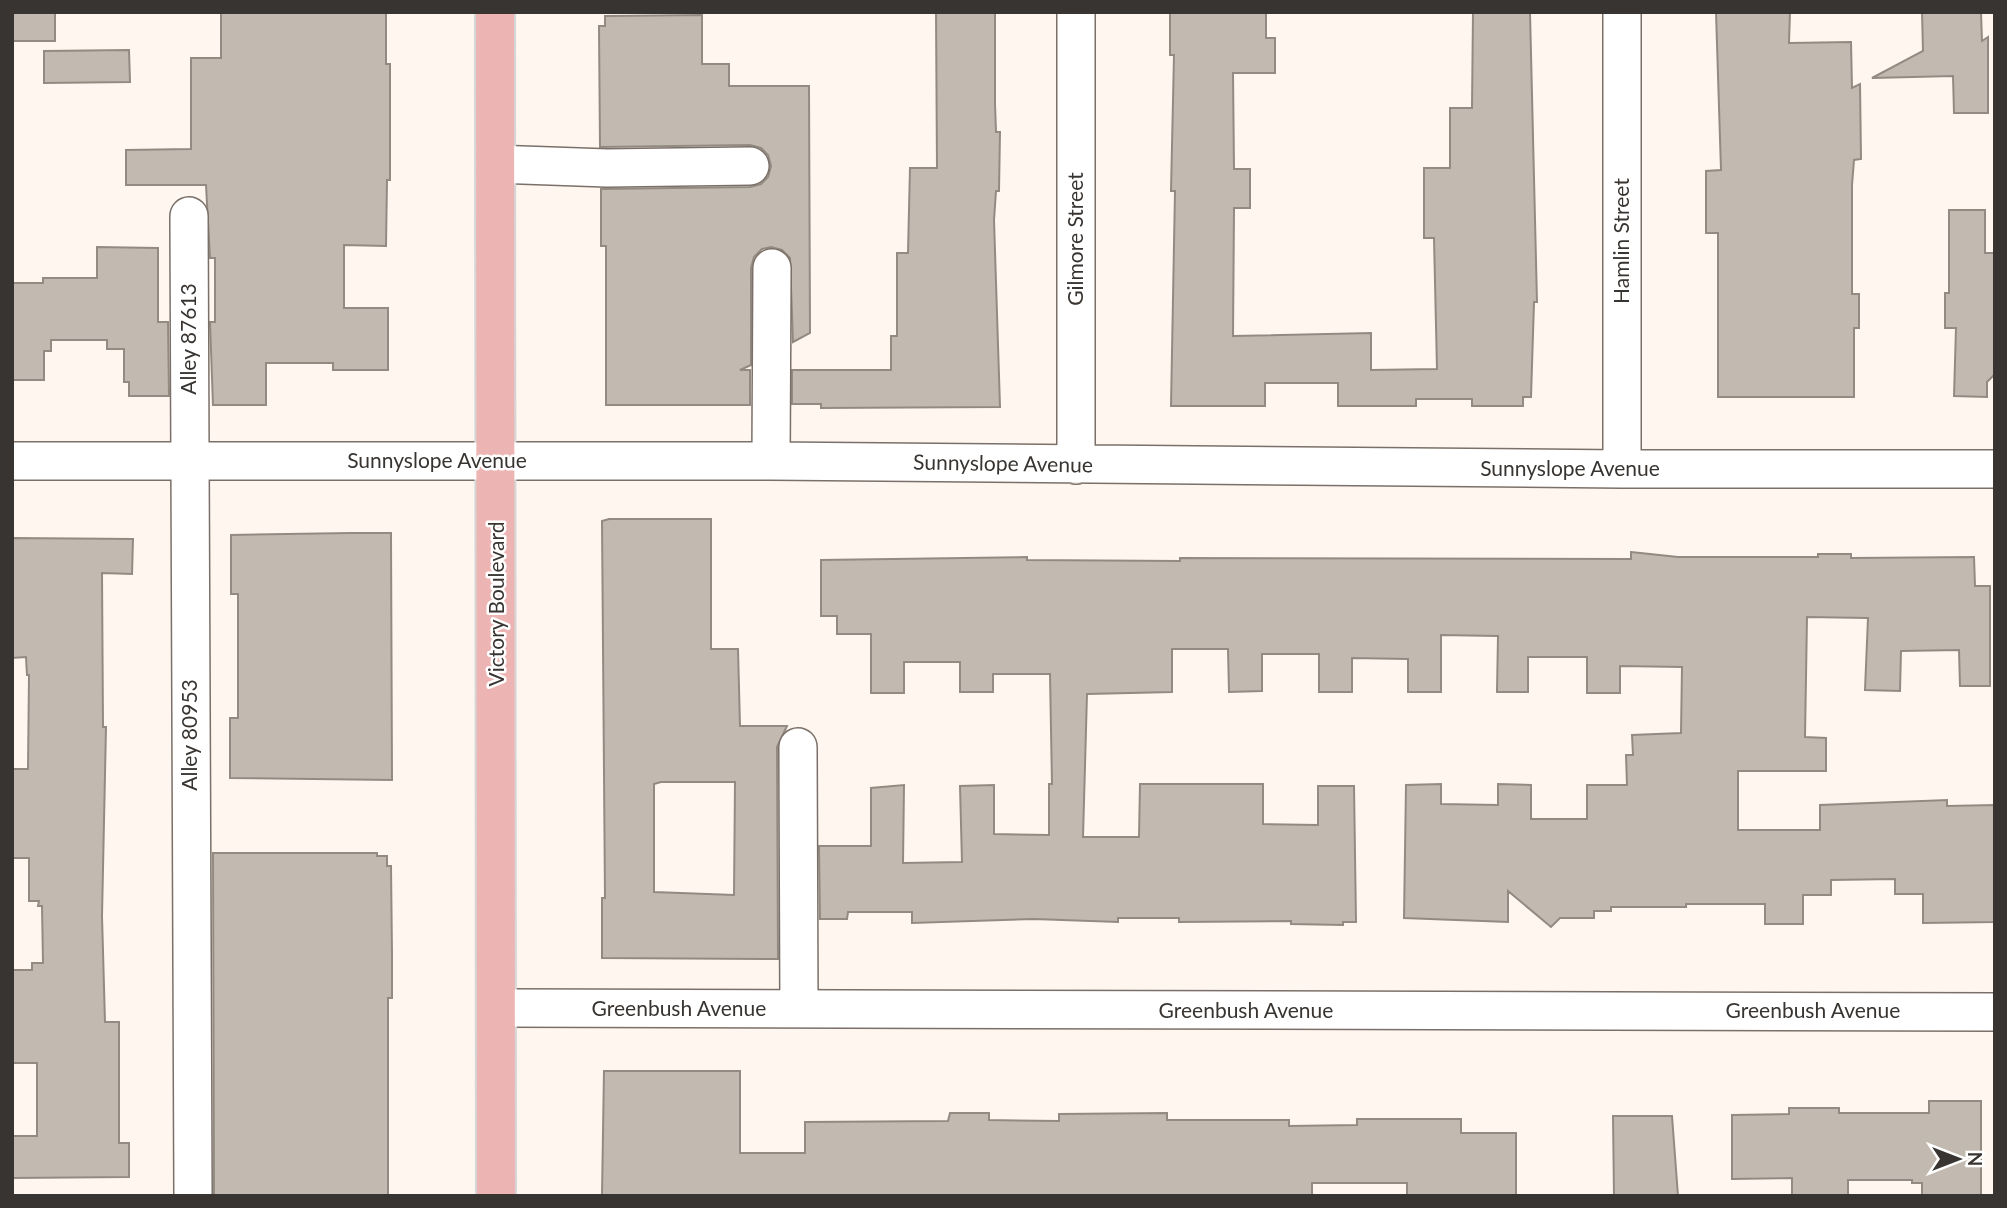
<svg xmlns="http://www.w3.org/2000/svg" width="2007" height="1208" font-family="Lato,sans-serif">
<rect width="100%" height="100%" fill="#fff6ef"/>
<!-- building -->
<path fill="#c2bab0" stroke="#938b82" stroke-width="2" fill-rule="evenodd" d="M 12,12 L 55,12 L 55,41 L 12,41 Z
M 221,12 L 386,12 L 386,64 L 390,64 L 390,180 L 387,180 L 386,246 L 344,245 L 344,308 L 388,308 L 388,370 L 333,370 L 333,363 L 266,363 L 266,405 L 213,405 L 210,322 L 215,322 L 215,258 L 210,258 L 206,185 L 126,185 L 126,150 L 191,149 L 191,58 L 221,58 Z
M 936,12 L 995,12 L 995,104 L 996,132 L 1000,132 L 999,191 L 996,191 L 994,220 L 1000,407 L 821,408 L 821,404 L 792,404 L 792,370 L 891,370 L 891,336 L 897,336 L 897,253 L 908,253 L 910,168 L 937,168 Z
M 1170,12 L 1266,12 L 1266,38 L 1275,38 L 1275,73 L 1233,73 L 1234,169 L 1250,169 L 1250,208 L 1234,208 L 1233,336 L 1371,333 L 1371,370 L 1437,369 L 1434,238 L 1424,238 L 1424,168 L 1450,168 L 1450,108 L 1472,108 L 1473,12 L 1530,12 L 1537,302 L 1534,302 L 1531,397 L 1523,397 L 1523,406 L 1472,406 L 1472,399 L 1416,399 L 1416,406 L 1338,406 L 1338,383 L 1265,383 L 1265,406 L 1171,406 L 1175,191 L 1171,191 L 1174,55 L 1170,55 Z
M 1716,12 L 1790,12 L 1789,43 L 1851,42 L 1852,88 L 1860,84 L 1861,159 L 1854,160 L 1852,185 L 1852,294 L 1859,294 L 1859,328 L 1854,328 L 1854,397 L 1718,397 L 1718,233 L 1706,233 L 1706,171 L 1721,170 Z
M 1922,12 L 1981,12 L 1982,41 L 1988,37 L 1988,113 L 1954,113 L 1953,76 L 1872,78 L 1923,51 Z
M 702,15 L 702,64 L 729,64 L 729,86 L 809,86 L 810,333 L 793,342 L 790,258 L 782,250 L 771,247 L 762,249 L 754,257 L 751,268 L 751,365 L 740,370 L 750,370 L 750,405 L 606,405 L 606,246 L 601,246 L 601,189 L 750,187 L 761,184 L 768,177 L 771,166 L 768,155 L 761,148 L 750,145 L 600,147 L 599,26 L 605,26 L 605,16 Z
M 129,50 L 130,82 L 44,83 L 44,51 Z
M 1949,210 L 1985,210 L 1985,253 L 1995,253 L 1995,374 L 1987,382 L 1987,397 L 1954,396 L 1956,328 L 1945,328 L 1945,293 L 1949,293 Z
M 97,247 L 158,248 L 158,322 L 168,322 L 169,396 L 129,396 L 129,382 L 124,382 L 124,349 L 107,349 L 107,340 L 51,340 L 51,351 L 44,351 L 44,380 L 12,380 L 12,283 L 43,283 L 43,278 L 97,278 Z
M 609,519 L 711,519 L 711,649 L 738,649 L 740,726 L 787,726 L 777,747 L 778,959 L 602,958 L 602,898 L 605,898 L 602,521 ZM 661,782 L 735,782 L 734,895 L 654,892 L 654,784 Z
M 351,533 L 391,533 L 392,780 L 230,778 L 230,718 L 238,718 L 238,594 L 231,594 L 231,535 Z
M 12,538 L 133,539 L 132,574 L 102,573 L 103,727 L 106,727 L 102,916 L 105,1022 L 119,1022 L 119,1143 L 129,1143 L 129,1177 L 12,1178 L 12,1136 L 37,1136 L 37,1063 L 12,1063 L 12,970 L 32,970 L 32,963 L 43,963 L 42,906 L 38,906 L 39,901 L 29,901 L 29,858 L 12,858 L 12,769 L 28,769 L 29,675 L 27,675 L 26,657 L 12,658 Z
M 1631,552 L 1678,557 L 1818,557 L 1818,554 L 1851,554 L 1851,558 L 1974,557 L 1975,586 L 1990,586 L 1990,686 L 1960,686 L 1959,650 L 1901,651 L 1900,691 L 1865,690 L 1868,618 L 1807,617 L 1805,737 L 1826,738 L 1826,771 L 1738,771 L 1738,830 L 1820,830 L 1820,805 L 1947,800 L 1947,806 L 1995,805 L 1995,922 L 1923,923 L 1923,894 L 1895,894 L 1895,879 L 1831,880 L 1831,895 L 1803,895 L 1803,924 L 1765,924 L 1765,904 L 1686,904 L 1686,907 L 1611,907 L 1611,911 L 1594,911 L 1594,918 L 1560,918 L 1551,927 L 1508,891 L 1508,922 L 1404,918 L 1406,785 L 1441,784 L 1441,804 L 1498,805 L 1498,784 L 1531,785 L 1531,819 L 1587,819 L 1587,785 L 1627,785 L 1626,755 L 1633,755 L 1632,735 L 1681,733 L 1682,667 L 1620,666 L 1620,693 L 1587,693 L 1587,657 L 1528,657 L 1528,692 L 1497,692 L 1498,636 L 1441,635 L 1441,692 L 1408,692 L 1408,659 L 1352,658 L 1352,692 L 1319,692 L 1319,654 L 1262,654 L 1262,691 L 1229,692 L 1228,649 L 1172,649 L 1172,692 L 1087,694 L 1083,837 L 1139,837 L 1140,784 L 1263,784 L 1263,824 L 1318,825 L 1318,786 L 1354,786 L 1356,922 L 1343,922 L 1343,925 L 1291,924 L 1291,921 L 1179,922 L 1179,918 L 1118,918 L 1118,922 L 1034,919 L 912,923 L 912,912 L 848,912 L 847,919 L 820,919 L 819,846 L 871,846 L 871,788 L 904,785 L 903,863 L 962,862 L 960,786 L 994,785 L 994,834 L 1049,835 L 1049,784 L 1052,784 L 1050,674 L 993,674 L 993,692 L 960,692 L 960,662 L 904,662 L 904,693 L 871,693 L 871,634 L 837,634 L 837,616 L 821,616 L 821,560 L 1027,557 L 1027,560 L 1180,561 L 1180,558 L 1631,559 Z
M 213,853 L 377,853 L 377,856 L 387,856 L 387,866 L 391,866 L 392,954 L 392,998 L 388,998 L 388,1196 L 214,1196 Z
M 604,1071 L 740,1071 L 740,1153 L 805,1153 L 805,1122 L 948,1121 L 950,1113 L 989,1113 L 989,1120 L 1059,1121 L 1059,1114 L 1167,1113 L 1167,1120 L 1289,1120 L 1289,1126 L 1357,1125 L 1357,1119 L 1461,1119 L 1461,1133 L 1516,1133 L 1516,1196 L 1407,1196 L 1407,1183 L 1312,1183 L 1312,1195 L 1281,1196 L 602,1196 Z
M 1929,1101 L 1981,1101 L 1981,1196 L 1922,1196 L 1922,1183 L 1912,1183 L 1912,1180 L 1848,1180 L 1848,1196 L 1792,1196 L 1792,1178 L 1732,1179 L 1732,1115 L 1789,1114 L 1789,1108 L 1839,1108 L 1839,1113 L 1929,1113 Z
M 1613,1116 L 1672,1116 L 1678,1196 L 1614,1196 Z"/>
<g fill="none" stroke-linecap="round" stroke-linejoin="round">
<!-- minor casing -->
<g stroke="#7a7069" stroke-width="40">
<path id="minor" d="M 1076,12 L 1076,465
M 1622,12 L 1622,469
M 495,164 L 607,168 L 750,166
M 189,216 L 193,1196
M 12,461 L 771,461 L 1622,469 L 1995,469
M 771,461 L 772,268
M 798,747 L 799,1009
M 497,1008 L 1995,1012"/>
</g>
<!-- major casing -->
<g stroke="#d7d6d6" stroke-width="42">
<path id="major" d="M 495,12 L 496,1196"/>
</g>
<!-- minor -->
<use href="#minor" stroke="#fff" stroke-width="37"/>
<!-- major -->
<use href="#major" stroke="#ecb5b4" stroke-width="38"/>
</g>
<g text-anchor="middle" stroke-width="5" stroke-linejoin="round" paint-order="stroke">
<!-- street labels -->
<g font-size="21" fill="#383431" stroke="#fff">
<text transform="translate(1076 239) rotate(-90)" y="7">Gilmore Street</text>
<text transform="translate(1622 241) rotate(-90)" y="7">Hamlin Street</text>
<text transform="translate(189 339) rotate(-90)" y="7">Alley 87613</text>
<text x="437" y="468">Sunnyslope Avenue</text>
<text transform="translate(1003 464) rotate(1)" y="7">Sunnyslope Avenue</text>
<text x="1570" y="476">Sunnyslope Avenue</text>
<text transform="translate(497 604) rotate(-90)" y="7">Victory Boulevard</text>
<text transform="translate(190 735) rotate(-90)" y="7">Alley 80953</text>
<text x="679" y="1016">Greenbush Avenue</text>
<text x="1246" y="1018">Greenbush Avenue</text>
<text x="1813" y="1018">Greenbush Avenue</text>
</g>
</g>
<!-- border -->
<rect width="2007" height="1208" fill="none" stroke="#383431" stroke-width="28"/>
<!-- north arrow -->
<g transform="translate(1958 1159) rotate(90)" stroke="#ffffff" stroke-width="5" paint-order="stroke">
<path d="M0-5L12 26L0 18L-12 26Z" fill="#383431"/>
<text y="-10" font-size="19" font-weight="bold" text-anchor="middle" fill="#383431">N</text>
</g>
</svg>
